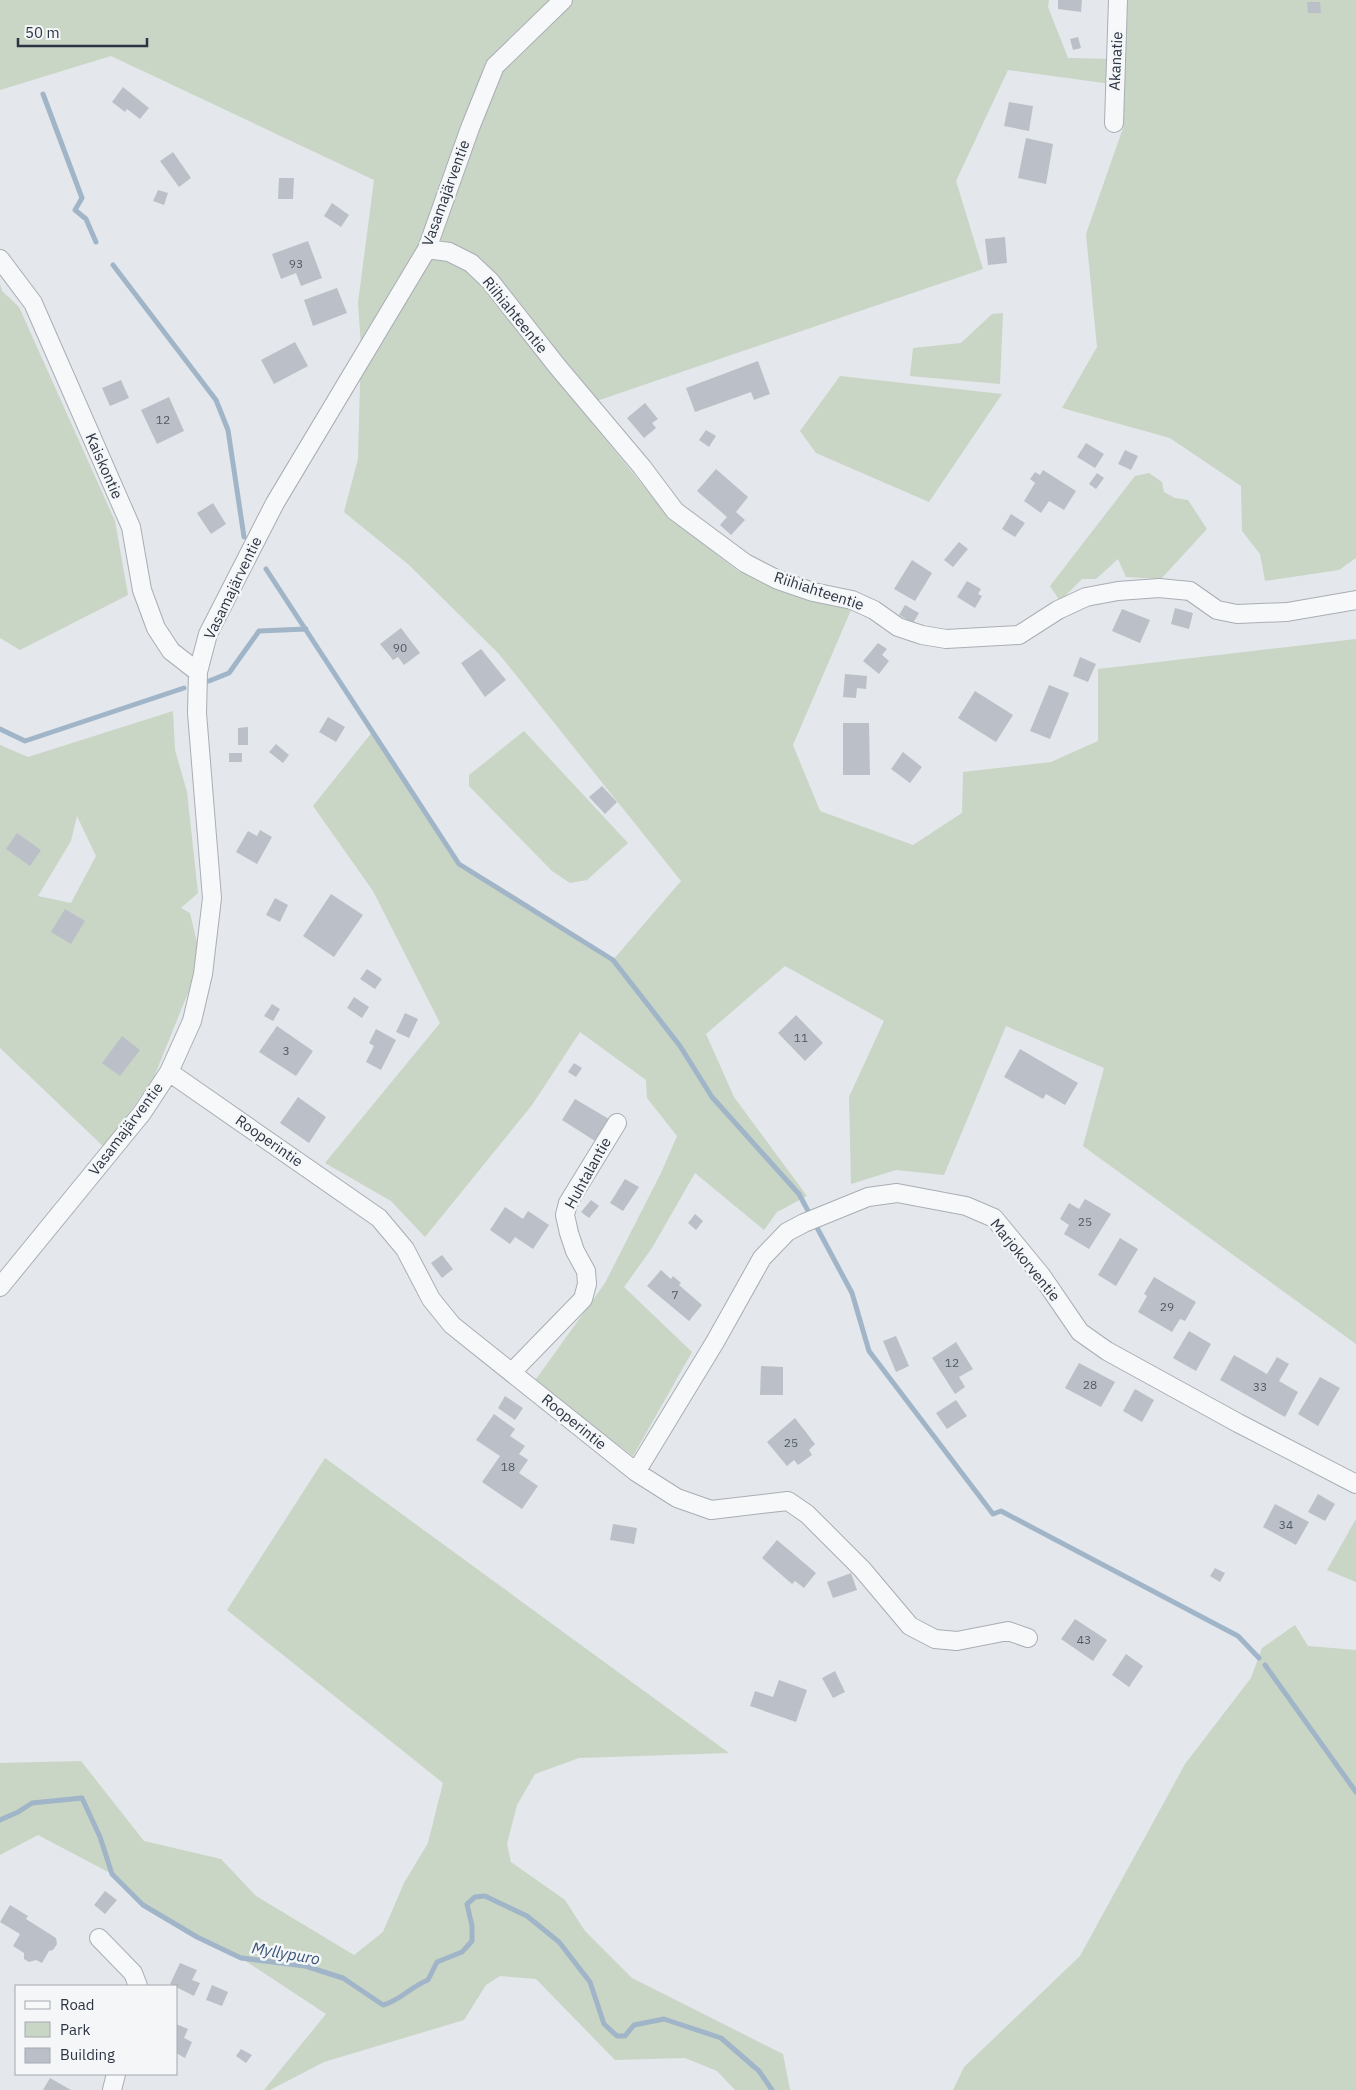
<svg xmlns="http://www.w3.org/2000/svg" width="1356" height="2090" font-family="'IBM Plex Sans',sans-serif">
<rect width="100%" height="100%" fill="#e4e7eb"/>
<!-- green -->
<path fill="#c9d5c5" fill-rule="evenodd" d="M 0,0 L 1049,0 L 1048,7 L 1068,58 L 1111,59 L 1111,84 L 1008,70 L 956,181 L 983,269 L 579,407 L 668,516 L 738,571 L 775,588 L 810,600 L 851,610 L 793,745 L 820,811 L 913,845 L 962,813 L 963,772 L 1051,762 L 1098,741 L 1098,669 L 1356,639 L 1356,1344 L 1083,1146 L 1104,1068 L 1006,1026 L 944,1175 L 896,1170 L 851,1184 L 849,1097 L 884,1021 L 785,966 L 706,1034 L 734,1097 L 807,1196 L 777,1212 L 764,1230 L 695,1173 L 652,1248 L 624,1287 L 692,1352 L 633,1456 L 534,1382 L 605,1283 L 661,1173 L 677,1136 L 647,1098 L 646,1080 L 580,1032 L 532,1105 L 425,1237 L 391,1201 L 325,1163 L 440,1023 L 373,891 L 313,806 L 373,731 L 459,864 L 613,960 L 681,881 L 499,654 L 409,565 L 344,512 L 358,459 L 361,346 L 358,303 L 374,180 L 111,56 L 0,90 Z
M 1127,0 L 1356,0 L 1356,558 L 1339,570 L 1265,581 L 1260,554 L 1242,531 L 1241,486 L 1170,438 L 1062,408 L 1097,347 L 1086,234 L 1123,128 Z
M 0,284 L 2,291 L 19,307 L 115,521 L 128,595 L 20,650 L 0,638 Z
M 1003,313 L 1000,384 L 910,376 L 913,348 L 961,343 L 992,314 Z
M 840,376 L 1002,394 L 929,502 L 816,453 L 800,431 Z
M 1149,473 L 1162,482 L 1164,492 L 1175,498 L 1188,500 L 1207,529 L 1161,579 L 1126,577 L 1118,559 L 1096,579 L 1082,579 L 1060,601 L 1050,586 L 1135,476 Z
M 173,711 L 175,750 L 187,792 L 198,893 L 181,908 L 190,913 L 198,947 L 194,978 L 154,1077 L 105,1148 L 0,1048 L 0,745 L 28,757 ZM 77,816 L 96,856 L 71,903 L 38,896 L 71,841 Z
M 524,731 L 628,843 L 587,880 L 570,883 L 552,871 L 469,786 L 469,775 Z
M 325,1458 L 729,1753 L 579,1758 L 535,1774 L 517,1805 L 507,1844 L 511,1862 L 565,1900 L 585,1931 L 632,1978 L 783,2054 L 790,2090 L 735,2090 L 717,2071 L 685,2058 L 615,2060 L 536,1979 L 500,1976 L 486,1985 L 464,2020 L 324,2062 L 270,2090 L 264,2090 L 326,2014 L 241,1958 L 197,1937 L 143,1905 L 112,1874 L 38,1835 L 0,1855 L 0,1763 L 81,1761 L 144,1841 L 221,1859 L 256,1896 L 354,1955 L 383,1932 L 404,1883 L 428,1843 L 443,1783 L 227,1610 Z
M 1356,1519 L 1356,1582 L 1327,1570 Z
M 1295,1625 L 1308,1646 L 1356,1650 L 1356,2090 L 953,2090 L 964,2067 L 1080,1956 L 1185,1764 L 1251,1678 L 1262,1648 Z"/>
<g fill="none" stroke-linecap="round" stroke-linejoin="round">
<!-- stream -->
<path stroke="#a1b5c9" stroke-width="5" d="M 43,94 L 82,198 L 75,210 L 86,219 L 96,242
M 113,265 L 216,400 L 228,430 L 244,537
M 266,569 L 459,864 L 613,960 L 680,1046 L 712,1097 L 799,1194 L 852,1293 L 869,1351 L 993,1514 L 1001,1511 L 1238,1636 L 1259,1658
M 209,681 L 229,673 L 259,631 L 306,629
M 0,729 L 25,741 L 184,688
M 1265,1665 L 1356,1792
M 0,1820 L 18,1812 L 32,1803 L 82,1798 L 100,1837 L 112,1874 L 143,1905 L 197,1937 L 241,1958 L 305,1966 L 343,1978 L 383,2005 C 401,2000 410,1987 428,1980 L 437,1962 L 462,1952 L 472,1941 L 472,1926 L 467,1904 L 475,1897 L 485,1896 L 527,1916 L 559,1942 L 590,1982 L 604,2024 L 617,2036 L 625,2036 L 634,2025 L 664,2019 L 721,2038 L 759,2071 L 772,2090"/>
</g>
<!-- building -->
<path fill="#bbc0c8" d="M 1058,0 L 1082,0 L 1081,12 L 1058,9 Z
M 1307,2 L 1320,2 L 1321,13 L 1308,13 Z
M 1078,37 L 1081,48 L 1073,50 L 1070,39 Z
M 123,87 L 149,108 L 140,119 L 127,109 L 125,112 L 112,102 Z
M 1009,102 L 1033,106 L 1029,131 L 1004,126 Z
M 1026,138 L 1053,144 L 1046,184 L 1018,178 Z
M 173,152 L 191,178 L 179,187 L 160,161 Z
M 279,178 L 294,178 L 293,199 L 278,199 Z
M 158,190 L 168,193 L 164,205 L 153,201 Z
M 332,203 L 349,215 L 341,227 L 324,216 Z
M 1005,237 L 1007,263 L 988,265 L 985,239 Z
M 308,241 L 322,278 L 301,286 L 296,273 L 281,279 L 272,254 Z
M 337,288 L 347,313 L 313,326 L 304,300 Z
M 295,342 L 308,366 L 274,384 L 261,360 Z
M 758,361 L 770,394 L 754,400 L 751,392 L 695,412 L 686,388 Z
M 121,380 L 129,398 L 110,406 L 102,388 Z
M 169,397 L 184,431 L 157,444 L 141,410 Z
M 645,403 L 658,419 L 652,423 L 656,428 L 644,438 L 627,418 Z
M 706,430 L 716,436 L 709,447 L 699,440 Z
M 1086,443 L 1104,454 L 1095,468 L 1077,457 Z
M 1125,450 L 1138,456 L 1131,470 L 1118,464 Z
M 716,469 L 748,497 L 736,512 L 745,520 L 731,535 L 720,525 L 727,517 L 697,491 Z
M 1043,470 L 1076,491 L 1064,510 L 1049,501 L 1041,513 L 1024,501 L 1035,483 L 1030,479 L 1035,472 L 1040,475 Z
M 1097,473 L 1104,478 L 1096,489 L 1089,484 Z
M 213,503 L 226,524 L 211,534 L 197,513 Z
M 1011,514 L 1025,523 L 1015,537 L 1002,529 Z
M 959,542 L 968,549 L 953,567 L 944,560 Z
M 912,560 L 932,573 L 915,601 L 894,589 Z
M 967,581 L 981,589 L 978,594 L 982,596 L 975,608 L 957,597 Z
M 905,605 L 919,613 L 913,623 L 899,615 Z
M 1175,608 L 1193,613 L 1189,629 L 1171,624 Z
M 1122,609 L 1150,620 L 1140,643 L 1112,631 Z
M 401,628 L 420,653 L 404,665 L 398,657 L 393,660 L 380,644 Z
M 878,643 L 887,649 L 882,655 L 889,661 L 879,674 L 863,661 Z
M 481,649 L 506,680 L 485,697 L 461,663 Z
M 1080,657 L 1096,664 L 1088,682 L 1073,676 Z
M 845,674 L 867,676 L 866,689 L 857,688 L 856,698 L 843,697 Z
M 1049,685 L 1069,693 L 1050,739 L 1030,731 Z
M 975,691 L 1013,715 L 996,742 L 958,718 Z
M 328,717 L 345,727 L 336,742 L 319,732 Z
M 843,723 L 869,723 L 870,775 L 843,775 Z
M 248,727 L 248,745 L 238,745 L 238,728 Z
M 276,744 L 289,755 L 283,763 L 269,752 Z
M 903,752 L 922,767 L 910,783 L 891,769 Z
M 229,753 L 242,753 L 242,762 L 229,762 Z
M 602,786 L 617,802 L 605,814 L 589,797 Z
M 260,830 L 272,837 L 257,864 L 236,852 L 248,831 L 257,836 Z
M 17,833 L 41,850 L 30,866 L 6,849 Z
M 331,894 L 363,915 L 334,957 L 303,936 Z
M 275,898 L 288,905 L 280,922 L 266,915 Z
M 65,909 L 85,921 L 71,944 L 51,932 Z
M 367,969 L 382,979 L 375,989 L 360,979 Z
M 354,997 L 369,1007 L 362,1018 L 347,1008 Z
M 272,1004 L 280,1009 L 273,1021 L 264,1016 Z
M 405,1013 L 418,1019 L 409,1038 L 396,1032 Z
M 796,1015 L 823,1043 L 805,1061 L 778,1033 Z
M 277,1026 L 313,1051 L 296,1076 L 259,1052 Z
M 376,1029 L 396,1040 L 381,1070 L 366,1062 L 374,1046 L 369,1043 Z
M 122,1036 L 140,1050 L 120,1076 L 102,1063 Z
M 1020,1049 L 1078,1083 L 1065,1105 L 1046,1094 L 1043,1099 L 1004,1077 Z
M 574,1063 L 582,1068 L 576,1077 L 568,1072 Z
M 298,1097 L 326,1117 L 309,1143 L 280,1123 Z
M 575,1099 L 609,1119 L 595,1141 L 562,1120 Z
M 625,1179 L 639,1187 L 623,1211 L 610,1203 Z
M 1085,1199 L 1111,1214 L 1089,1249 L 1064,1234 L 1069,1225 L 1060,1219 L 1069,1203 L 1079,1209 Z
M 591,1200 L 599,1206 L 589,1218 L 581,1212 Z
M 505,1207 L 523,1219 L 528,1211 L 549,1225 L 533,1249 L 515,1237 L 510,1244 L 490,1230 Z
M 695,1214 L 703,1221 L 696,1230 L 688,1223 Z
M 1120,1238 L 1138,1249 L 1116,1286 L 1098,1275 Z
M 442,1255 L 453,1269 L 442,1278 L 431,1263 Z
M 661,1270 L 671,1279 L 673,1276 L 681,1283 L 679,1285 L 702,1305 L 689,1321 L 647,1286 Z
M 1154,1277 L 1196,1302 L 1185,1321 L 1180,1319 L 1172,1332 L 1138,1312 L 1147,1296 L 1144,1294 Z
M 1189,1331 L 1211,1344 L 1196,1371 L 1173,1358 Z
M 896,1336 L 909,1366 L 896,1372 L 883,1341 Z
M 956,1342 L 973,1369 L 959,1377 L 965,1387 L 955,1394 L 932,1358 Z
M 1234,1355 L 1267,1374 L 1277,1357 L 1289,1364 L 1279,1381 L 1298,1392 L 1285,1417 L 1220,1380 Z
M 1079,1363 L 1115,1382 L 1101,1407 L 1065,1388 Z
M 761,1366 L 783,1367 L 783,1395 L 760,1395 Z
M 1320,1377 L 1340,1388 L 1318,1426 L 1298,1414 Z
M 1135,1389 L 1154,1400 L 1142,1422 L 1123,1411 Z
M 505,1396 L 523,1408 L 515,1420 L 498,1408 Z
M 956,1400 L 967,1416 L 947,1429 L 936,1413 Z
M 494,1414 L 515,1429 L 510,1436 L 525,1446 L 519,1454 L 528,1460 L 519,1473 L 538,1486 L 522,1509 L 482,1482 L 500,1456 L 476,1440 Z
M 795,1418 L 815,1444 L 809,1450 L 812,1455 L 798,1465 L 794,1460 L 787,1466 L 767,1442 Z
M 1318,1494 L 1335,1504 L 1325,1521 L 1308,1512 Z
M 1275,1504 L 1309,1522 L 1296,1545 L 1263,1527 Z
M 613,1524 L 637,1528 L 634,1544 L 610,1540 Z
M 777,1540 L 816,1573 L 804,1588 L 795,1581 L 792,1584 L 762,1558 Z
M 1215,1568 L 1225,1573 L 1220,1582 L 1210,1576 Z
M 851,1573 L 857,1590 L 833,1598 L 827,1582 Z
M 1075,1619 L 1107,1640 L 1093,1661 L 1061,1639 Z
M 1126,1654 L 1143,1666 L 1129,1687 L 1112,1675 Z
M 835,1671 L 845,1692 L 833,1698 L 822,1678 Z
M 779,1680 L 807,1690 L 796,1722 L 750,1706 L 755,1691 L 773,1697 Z
M 105,1891 L 117,1900 L 105,1914 L 94,1905 Z
M 10,1905 L 28,1916 L 26,1919 L 56,1938 L 57,1944 L 53,1950 L 49,1951 L 42,1963 L 36,1960 L 29,1962 L 24,1959 L 24,1953 L 13,1946 L 20,1934 L 0,1922 Z
M 180,1963 L 197,1970 L 192,1980 L 200,1983 L 194,1996 L 170,1984 Z
M 212,1985 L 228,1992 L 222,2006 L 206,2000 Z
M 176,2024 L 188,2029 L 184,2038 L 192,2042 L 185,2058 L 176,2053 Z
M 241,2049 L 252,2055 L 246,2063 L 236,2056 Z
M 50,2078 L 71,2090 L 43,2090 Z"/>
<g fill="none" stroke-linecap="round" stroke-linejoin="round">
<!-- minor casing -->
<g stroke="#a9aeb5" stroke-width="20">
<path id="minor" d="M 1114,123 L 1118,0
M 427,249 L 449,252 L 471,263 L 490,281 L 557,366 L 642,467 L 675,511 L 745,563 L 778,580 L 813,592 L 852,600 L 874,610 L 898,627 L 922,635 L 946,639 L 1019,635 L 1058,610 L 1086,597 L 1118,591 L 1159,588 L 1190,591 L 1217,610 L 1237,614 L 1287,612 L 1356,600
M 0,259 L 33,303 L 131,527 L 142,590 L 156,628 L 171,651 L 198,672
M 169,1072 L 379,1218 L 405,1249 L 431,1299 L 452,1325 L 636,1472 L 677,1498 L 711,1510 L 788,1501 L 807,1514 L 862,1569 L 910,1626 L 935,1639 L 957,1641 L 1008,1631 L 1028,1638
M 0,1287 L 142,1113 L 169,1072 L 192,1021 L 203,974 L 212,898 L 197,713 L 198,672 L 208,634 L 275,503 L 427,249 L 470,128 L 495,66 L 563,0
M 512,1372 L 583,1299 L 587,1284 L 586,1271 L 575,1251 L 569,1233 L 565,1215 L 568,1203 L 617,1123
M 636,1472 L 715,1342 L 762,1258 L 787,1232 L 804,1223 L 868,1197 L 897,1193 L 966,1206 L 994,1218 L 1041,1275 L 1080,1332 L 1107,1351 L 1238,1423 L 1356,1484
M 99,1938 L 133,1973 L 138,1986
M 112,2090 L 116,2074"/>
</g>
<!-- minor -->
<use href="#minor" stroke="#f7f8f9" stroke-width="18"/>
</g>
<g text-anchor="middle" stroke-width="5" stroke-linejoin="round" paint-order="stroke">
<!-- number labels -->
<g font-size="12" fill="#505864">
<text x="296" y="268">93</text>
<text x="163" y="424">12</text>
<text x="400" y="652">90</text>
<text x="801" y="1042">11</text>
<text x="286" y="1055">3</text>
<text x="1085" y="1226">25</text>
<text x="675" y="1299">7</text>
<text x="1167" y="1311">29</text>
<text x="952" y="1367">12</text>
<text x="1090" y="1389">28</text>
<text x="1260" y="1391">33</text>
<text x="791" y="1447">25</text>
<text x="508" y="1471">18</text>
<text x="1286" y="1529">34</text>
<text x="1084" y="1644">43</text>
</g>
<!-- street labels -->
<g font-size="15" fill="#2c3543" stroke="#f4f6f8">
<text transform="translate(1116 61) rotate(-87)" y="5">Akanatie</text>
<text transform="translate(446 193) rotate(-70)" y="5">Vasamajärventie</text>
<text transform="translate(515 315) rotate(51)" y="5">Riihiahteentie</text>
<text transform="translate(104 466) rotate(66)" y="5">Kaiskontie</text>
<text transform="translate(233 588) rotate(-64)" y="5">Vasamajärventie</text>
<text transform="translate(819 591) rotate(18)" y="5">Riihiahteentie</text>
<text transform="translate(126 1129) rotate(-53)" y="5">Vasamajärventie</text>
<text transform="translate(269 1141) rotate(35)" y="5">Rooperintie</text>
<text transform="translate(588 1173) rotate(-61)" y="5">Huhtalantie</text>
<text transform="translate(1025 1260) rotate(51)" y="5">Marjokorventie</text>
<text transform="translate(574 1422) rotate(39)" y="5">Rooperintie</text>
</g>
<!-- water labels -->
<g font-size="16" font-style="italic" fill="#375476" stroke="#f4f6f8">
<text transform="translate(286 1953) rotate(10)" y="6">Myllypuro</text>
</g>
</g>
<!-- legend -->
<rect x="15" y="1985" width="162" height="90" fill="#f4f6f8" stroke="#a4a9b0"/>
<rect x="25" y="2001" width="25" height="8" fill="#f7f8f9" stroke="#a4a9b0"/>
<text x="60" y="2010" font-size="15" fill="#2c3543">Road</text>
<rect x="25" y="2022" width="25" height="15" fill="#c9d5c5" stroke="#a4a9b0"/>
<text x="60" y="2035" font-size="15" fill="#2c3543">Park</text>
<rect x="25" y="2048" width="25" height="15" fill="#bbc0c8" stroke="#a4a9b0"/>
<text x="60" y="2060" font-size="15" fill="#2c3543">Building</text>
<!-- scale -->
<path d="M18 38v8h129v-8" fill="none" stroke="#2c3543" stroke-width="2.5"/>
<text x="25" y="38" font-size="15" fill="#2c3543" stroke="#f4f6f8" stroke-width="4" paint-order="stroke">50 m</text>
</svg>
